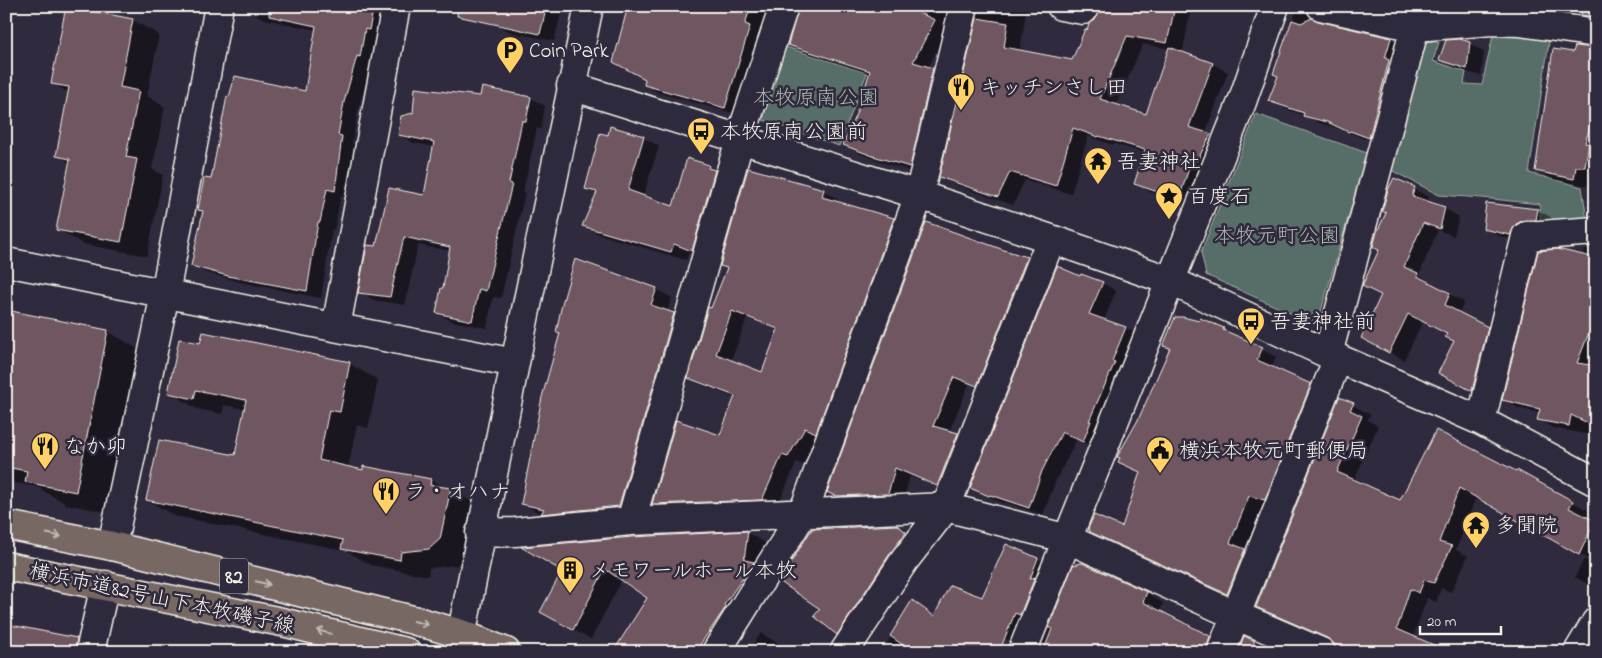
<svg xmlns="http://www.w3.org/2000/svg" width="1602" height="658" font-family="'Indie Flower','Klee One',sans-serif">
<rect width="100%" height="100%" fill="#2f2a3d"/>
<filter id="ink" filterUnits="userSpaceOnUse"><feTurbulence type="fractalNoise" baseFrequency=".02" numOctaves="2"/><feDisplacementMap in="SourceGraphic" scale="10" xChannelSelector="R" yChannelSelector="G"/><feConvolveMatrix kernelMatrix="1 2 1 2 8 2 1 2 1" color-interpolation-filters="sRGB"/></filter>
<g filter="url(#ink)">
<!-- green -->
<path fill="#576d68" stroke="#a6afa8" d="M 1494,31 L 1550,36 L 1529,173 L 1582,187 L 1587,220 L 1540,223 L 1540,204 L 1482,198 L 1439,195 L 1389,169 L 1424,41 L 1439,42 L 1433,61 L 1466,72 L 1464,84 L 1482,85 Z
M 783,46 L 867,73 L 839,146 L 763,120 Z
M 1256,114 L 1367,153 L 1317,325 L 1206,275 L 1201,252 Z"/>
<!-- shadow -->
<path fill="#0007" fill-rule="evenodd" d="M 251,6 L 390,6 L 371,63 L 358,111 L 352,143 L 356,145 L 349,198 L 341,196 L 334,230 L 332,229 L 321,298 L 244,283 L 207,273 L 193,265 L 204,212 L 199,210 L 212,180 L 306,92 L 316,30 L 264,19 L 250,11 Z
M 462,6 L 563,6 L 554,41 L 510,32 Z
M 629,6 L 768,6 L 760,33 L 763,35 L 740,115 L 659,93 L 645,85 L 647,79 Z
M 801,6 L 960,6 L 928,68 L 947,78 L 924,175 L 888,164 L 859,153 L 845,144 L 861,104 L 870,74 L 803,52 L 789,44 Z
M 980,6 L 1027,6 L 1020,51 L 1073,61 L 1088,26 L 1095,22 L 1099,15 L 1100,6 L 1191,6 L 1183,51 L 1177,50 L 1177,51 L 1213,64 L 1228,72 L 1205,134 L 1225,144 L 1194,207 L 1150,192 L 1135,183 L 1145,153 L 1114,144 L 1113,145 L 1088,136 L 1071,194 L 1025,180 L 1013,205 L 956,185 L 941,177 ZM 1143,44 L 1170,49 L 1147,116 L 1116,105 Z
M 1297,6 L 1323,6 L 1320,12 L 1320,20 L 1323,24 L 1391,39 L 1405,47 L 1384,145 L 1364,138 L 1364,139 L 1343,130 L 1319,123 L 1306,116 L 1286,109 L 1272,101 Z
M 1375,6 L 1465,6 L 1460,17 L 1439,18 L 1416,10 L 1415,15 Z
M 1596,6 L 1596,22 L 1583,14 Z
M 67,7 L 133,20 L 159,35 L 147,96 L 165,107 L 152,169 L 163,175 L 147,256 L 83,244 L 57,229 L 70,163 L 57,155 L 69,93 L 52,83 Z
M 1460,40 L 1470,44 L 1484,52 L 1481,76 L 1455,68 L 1440,59 Z
M 1596,50 L 1596,174 L 1590,174 L 1588,186 L 1551,179 L 1536,170 L 1574,54 Z
M 481,97 L 530,98 L 545,106 L 541,129 L 537,128 L 523,192 L 525,193 L 501,298 L 493,297 L 487,328 L 451,321 L 437,313 L 444,290 L 451,251 L 418,245 L 405,305 L 374,300 L 360,292 L 377,248 L 425,196 L 434,147 L 414,143 L 399,135 Z
M 611,128 L 644,138 L 659,146 L 643,197 L 673,208 L 708,166 L 723,175 L 707,258 L 689,252 L 686,260 L 598,234 L 583,225 L 598,195 L 587,188 Z
M 749,170 L 824,191 L 838,199 L 837,203 L 894,219 L 908,227 L 819,436 L 803,465 L 797,462 L 777,507 L 668,512 L 653,504 L 721,437 L 736,398 L 704,386 L 689,378 L 712,309 L 728,269 L 721,266 ZM 747,318 L 779,330 L 763,373 L 731,361 Z
M 1394,179 L 1429,197 L 1427,203 L 1444,208 L 1459,217 L 1454,236 L 1438,230 L 1419,275 L 1432,283 L 1431,284 L 1464,302 L 1459,313 L 1502,336 L 1487,398 L 1454,381 L 1455,341 L 1448,334 L 1423,321 L 1404,360 L 1377,346 L 1382,295 L 1364,285 L 1381,250 Z
M 1538,210 L 1552,218 L 1550,227 L 1525,243 L 1499,236 L 1485,228 Z
M 1596,249 L 1596,436 L 1553,428 L 1539,420 L 1540,413 L 1518,408 L 1504,400 L 1585,250 Z
M 1003,251 L 1027,258 L 1041,266 L 992,393 L 969,384 L 949,432 L 958,434 L 972,443 L 952,493 L 910,476 L 903,502 L 851,504 L 829,492 Z
M 1081,278 L 1102,283 L 1116,291 L 1104,320 L 1126,328 L 1140,336 L 1098,449 L 1077,439 L 1056,480 L 1043,515 L 1004,502 L 1004,504 L 972,488 Z
M 656,289 L 672,298 L 667,311 L 689,323 L 634,515 L 557,522 L 522,504 L 562,334 L 557,331 Z
M 6,312 L 107,331 L 147,354 L 116,514 L 66,504 L 37,487 L 6,481 Z
M 1223,329 L 1276,357 L 1272,368 L 1324,394 L 1279,507 L 1264,503 L 1244,550 L 1259,558 L 1242,601 L 1106,540 L 1091,531 L 1123,529 L 1141,473 L 1134,469 L 1139,421 L 1171,349 L 1165,345 Z
M 201,345 L 350,364 L 378,380 L 368,428 L 357,425 L 348,468 L 431,480 L 478,505 L 468,555 L 457,565 L 429,568 L 428,576 L 371,565 L 347,551 L 175,516 L 147,500 L 236,457 L 245,409 L 224,405 L 222,414 L 197,409 L 169,392 Z
M 1340,399 L 1370,414 L 1367,420 L 1378,426 L 1354,481 L 1401,501 L 1517,471 L 1589,511 L 1586,518 L 1596,523 L 1596,588 L 1575,577 L 1584,559 L 1589,562 L 1590,560 L 1476,497 L 1456,550 L 1468,556 L 1451,592 L 1441,588 L 1436,602 L 1427,598 L 1413,637 L 1446,652 L 1338,652 L 1335,642 L 1274,616 L 1257,606 Z
M 897,526 L 912,535 L 852,642 L 837,634 Z
M 748,533 L 765,543 L 762,568 L 719,652 L 617,652 L 649,597 L 622,580 L 591,639 L 559,622 L 563,570 Z
M 1006,546 L 1038,559 L 1054,568 L 1027,647 L 994,634 L 982,652 L 882,652 L 912,602 L 936,616 L 983,599 Z
M 1082,564 L 1147,593 L 1163,603 L 1160,612 L 1226,647 L 1225,652 L 1043,652 L 1041,650 L 1074,566 Z
M 761,633 L 779,644 L 790,652 L 748,652 Z
M 1245,638 L 1278,652 L 1239,652 Z
M 118,649 L 132,652 L 117,652 Z"/>
<!-- building -->
<path fill="#6f5760" stroke="#f4f1e8" fill-rule="evenodd" d="M 66,6 L 133,19 L 120,87 L 139,91 L 126,157 L 137,159 L 121,242 L 56,230 L 70,159 L 56,156 L 69,87 L 51,84 Z
M 270,6 L 374,6 L 369,30 L 365,29 L 360,57 L 357,56 L 344,102 L 338,135 L 342,136 L 335,191 L 327,189 L 320,222 L 318,222 L 307,291 L 228,276 L 191,266 L 203,211 L 198,210 L 204,178 L 211,179 L 227,96 L 229,97 L 235,76 L 305,91 L 316,26 L 269,16 Z
M 458,6 L 530,6 L 546,9 L 540,34 L 457,16 Z
M 628,6 L 751,6 L 745,24 L 750,26 L 725,108 L 644,85 L 645,79 L 613,62 Z
M 799,6 L 904,6 L 935,20 L 913,62 L 933,68 L 910,167 L 873,156 L 843,145 L 860,104 L 870,71 L 788,45 Z
M 1099,6 L 1175,6 L 1167,43 L 1127,36 L 1100,99 L 1146,114 L 1169,47 L 1213,63 L 1189,127 L 1211,134 L 1197,161 L 1192,159 L 1179,199 L 1134,184 L 1145,150 L 1099,136 L 1098,137 L 1073,128 L 1056,186 L 1010,172 L 998,197 L 939,177 L 977,18 L 1008,23 L 1004,47 L 1072,60 L 1085,29 L 1087,30 L 1089,24 L 1095,20 L 1098,14 Z
M 1583,6 L 1596,6 L 1596,17 L 1581,15 Z
M 1312,18 L 1318,21 L 1391,38 L 1385,58 L 1389,60 L 1369,138 L 1350,131 L 1349,132 L 1327,122 L 1303,116 L 1304,113 L 1268,101 L 1278,76 L 1273,74 L 1292,20 L 1301,23 Z
M 1460,39 L 1470,42 L 1467,69 L 1439,60 L 1446,40 Z
M 1575,46 L 1596,48 L 1596,107 L 1585,143 L 1589,144 L 1585,167 L 1576,167 L 1574,179 L 1535,171 L 1553,49 L 1573,52 Z
M 482,87 L 531,97 L 526,121 L 522,121 L 509,183 L 512,184 L 486,291 L 479,289 L 472,321 L 436,313 L 441,288 L 443,288 L 450,247 L 404,237 L 390,297 L 358,293 L 367,245 L 376,246 L 389,188 L 424,195 L 434,142 L 398,135 L 401,116 L 413,113 L 415,88 L 480,96 Z
M 610,126 L 644,136 L 628,190 L 673,206 L 687,158 L 709,165 L 708,168 L 715,170 L 692,251 L 674,244 L 671,252 L 582,226 L 597,192 L 585,189 L 600,133 L 608,135 Z
M 748,168 L 824,189 L 822,197 L 894,218 L 816,433 L 805,428 L 788,457 L 782,455 L 762,500 L 652,504 L 676,420 L 720,435 L 735,396 L 688,378 L 708,307 L 711,308 L 727,268 L 720,266 ZM 732,311 L 778,329 L 762,372 L 716,354 Z
M 1394,178 L 1415,187 L 1412,196 L 1445,207 L 1440,229 L 1423,223 L 1404,267 L 1418,273 L 1417,276 L 1450,293 L 1445,305 L 1488,327 L 1472,391 L 1438,373 L 1454,341 L 1445,337 L 1447,334 L 1408,314 L 1389,353 L 1361,338 L 1381,295 L 1362,286 L 1379,250 L 1373,247 L 1377,232 L 1386,213 L 1382,211 L 1388,190 Z
M 1486,203 L 1538,209 L 1536,220 L 1525,220 L 1516,224 L 1510,235 L 1483,229 Z
M 926,222 L 1004,250 L 1027,257 L 977,386 L 954,377 L 933,426 L 958,433 L 937,486 L 895,468 L 888,494 L 835,496 L 827,492 Z
M 1557,249 L 1596,258 L 1596,315 L 1577,363 L 1596,366 L 1596,427 L 1571,415 L 1569,426 L 1537,420 L 1540,409 L 1502,400 L 1538,251 Z
M 575,259 L 657,288 L 651,305 L 674,313 L 619,506 L 541,514 L 544,509 L 521,504 L 542,397 L 560,333 L 556,332 L 562,304 Z
M 1057,266 L 1080,276 L 1081,274 L 1103,282 L 1089,314 L 1126,327 L 1112,361 L 1115,362 L 1089,421 L 1091,421 L 1083,442 L 1062,432 L 1042,471 L 1029,508 L 990,495 L 989,496 L 970,488 Z
M 6,310 L 108,330 L 76,492 L 25,482 L 27,471 L 6,467 Z
M 1175,317 L 1183,317 L 1199,321 L 1200,318 L 1224,328 L 1223,330 L 1263,347 L 1257,360 L 1311,384 L 1265,500 L 1249,496 L 1230,543 L 1245,549 L 1227,594 L 1090,532 L 1088,529 L 1094,515 L 1122,527 L 1140,472 L 1118,462 L 1120,458 L 1117,457 L 1138,420 L 1170,348 L 1163,346 Z
M 203,332 L 350,362 L 340,412 L 329,410 L 319,460 L 363,470 L 363,466 L 431,479 L 430,485 L 451,488 L 440,539 L 429,549 L 401,552 L 400,560 L 341,549 L 343,540 L 146,500 L 159,440 L 235,455 L 246,400 L 196,390 L 194,399 L 168,393 L 179,339 L 200,343 Z
M 1339,397 L 1354,403 L 1350,410 L 1362,416 L 1337,472 L 1400,500 L 1436,430 L 1516,471 L 1517,470 L 1573,501 L 1569,508 L 1595,521 L 1579,555 L 1459,488 L 1439,542 L 1452,546 L 1434,583 L 1424,580 L 1419,593 L 1410,589 L 1397,629 L 1450,652 L 1351,652 L 1334,644 L 1327,638 L 1256,607 Z
M 897,525 L 906,532 L 891,552 L 837,635 L 814,616 L 820,609 L 779,581 L 812,529 Z
M 748,531 L 744,560 L 754,562 L 724,605 L 726,607 L 724,610 L 695,652 L 613,652 L 647,598 L 605,569 L 573,630 L 540,612 L 562,571 L 521,547 L 632,537 Z
M 1006,544 L 1038,558 L 1030,579 L 1035,577 L 1020,615 L 1015,613 L 999,652 L 913,652 L 890,636 L 912,600 L 934,616 L 950,585 L 982,597 Z
M 1082,563 L 1147,592 L 1143,602 L 1210,636 L 1206,652 L 1043,652 L 1052,629 L 1049,627 L 1073,565 Z
M 6,624 L 77,638 L 75,652 L 6,652 Z
M 1244,636 L 1255,641 L 1249,652 L 1238,652 Z"/>
<g fill="none" stroke-linecap="round" stroke-linejoin="round">
<!-- minor casing -->
<g stroke="#f4f1e8" stroke-width="31">
<path id="minor" d="M 1061,6 L 1083,10 L 1084,6
M 1321,6 L 1415,27 L 1492,21 L 1520,22 L 1596,33
M 571,86 L 919,195 L 1051,239 L 1171,281 L 1328,354 L 1481,421 L 1596,482
M 6,262 L 515,363
M 336,327 L 396,6
M 1328,354 L 1415,27
M 1481,421 L 1526,236 L 1596,231
M 631,521 L 740,139 L 784,6
M 480,533 L 515,532 L 631,521 L 946,507 L 1068,539 L 1235,615 L 1321,652
M 112,546 L 165,294 L 219,6
M 90,652 L 105,585
M 458,652 L 515,363 L 589,6
M 716,652 L 803,513 L 919,195 L 964,6
M 844,652 L 904,561 L 946,507 L 1051,239
M 1022,652 L 1242,102 L 1275,6
M 1221,652 L 1338,358
M 1578,652 L 1596,622"/>
</g>
<!-- major casing -->
<g stroke="#f4f1e8" stroke-width="31">
<path id="major" d="M 6,525 L 112,546 L 413,620 L 461,634 L 506,652
M 6,566 L 282,622 L 406,652"/>
</g>
<!-- minor -->
<use href="#minor" stroke="#2f2a3d" stroke-width="28"/>
<!-- major -->
<use href="#major" stroke="#776864" stroke-width="28"/>
</g>
<!-- one-way arrows -->
<defs><path id="oneway-shaft" d="M-6 0H5M1.5-3L5.5 0L1.5 3" fill="none" stroke-width="1.6" stroke-linecap="round" stroke-linejoin="round" transform="scale(1.25)"/></defs>
<g stroke="#c2bab3">
<use href="#oneway-shaft" transform="translate(54 535) rotate(11)"/>
<use href="#oneway-shaft" transform="translate(263 583) rotate(14)"/>
<use href="#oneway-shaft" transform="translate(421 623) rotate(16)"/>
<use href="#oneway-shaft" transform="translate(324 632) rotate(-166)"/>
</g>
</g>
<!-- icons -->
<defs>
<g id="parking-pin" transform="scale(1.4375)"><path d="M0 17L-7.5 6A9.5 9.5 0 1 1 7.5 6Z" fill="#ffd166" stroke="#2f2a3d"/><path d="M-3.5-5.5H1a3.5 3.5 0 0 1 0 7H-1V5.5H-3.5ZM-1-3.4V-.6H.8a1.4 1.4 0 0 0 0-2.8Z" fill="#111"/></g>
<g id="restaurant-pin" transform="scale(1.4375)"><path d="M0 17L-7.5 6A9.5 9.5 0 1 1 7.5 6Z" fill="#ffd166" stroke="#2f2a3d"/><path d="M-5-6h1v4h1v-4h1v4h1v-4h1v5L-1.5 .5V6h-2V.5L-5-1ZM5-6V6H3V1.5H1.5Q1.5-4 5-6Z" fill="#111"/></g>
<g id="bus-pin" transform="scale(1.4375)"><path d="M0 17L-7.5 6A9.5 9.5 0 1 1 7.5 6Z" fill="#ffd166" stroke="#2f2a3d"/><path d="M-5-6H5V4H4V6H2V4H-2V6H-4V4H-5ZM-3.5-4V0h7V-4ZM-3.5 1.2v1.5H-2V1.2ZM2 1.2v1.5H3.5V1.2Z" fill="#111"/></g>
<g id="temple-pin" transform="scale(1.4375)"><path d="M0 17L-7.5 6A9.5 9.5 0 1 1 7.5 6Z" fill="#ffd166" stroke="#2f2a3d"/><path d="M0-6L5-2H3V0L6.5 2.5H4V6H1.5V3h-3V6H-4V2.5H-6.5L-3 0V-2H-5Z" fill="#111"/></g>
<g id="sight-pin" transform="scale(1.4375)"><path d="M0 17L-7.5 6A9.5 9.5 0 1 1 7.5 6Z" fill="#ffd166" stroke="#2f2a3d"/><path d="M0-6L1.8-2.2L6-1.7L2.9 1.2L3.7 5.4L0 3.3L-3.7 5.4L-2.9 1.2L-6-1.7L-1.8-2.2Z" fill="#111"/></g>
<g id="civic-pin" transform="scale(1.4375)"><path d="M0 17L-7.5 6A9.5 9.5 0 1 1 7.5 6Z" fill="#ffd166" stroke="#2f2a3d"/><path d="M-.6-6.5H3V-4.5H.6V-3L4-1V1h2V6H-6V1h2V-1L-.6-3ZM-1.2 2.5V6h2.4V2.5Z" fill="#111"/></g>
<g id="building-pin" transform="scale(1.4375)"><path d="M0 17L-7.5 6A9.5 9.5 0 1 1 7.5 6Z" fill="#ffd166" stroke="#2f2a3d"/><path d="M-4-6H4V6H1V3H-1V6H-4ZM-2.5-4.3h1.7v1.8h-1.7ZM.8-4.3h1.7v1.8H.8ZM-2.5-1h1.7V.8h-1.7ZM.8-1h1.7V.8H.8Z" fill="#111"/></g>
</defs>
<g fill-rule="evenodd">
<use href="#parking-pin" x="510" y="50"/>
<use href="#restaurant-pin" x="961" y="87"/>
<use href="#bus-pin" x="701" y="131"/>
<use href="#temple-pin" x="1098" y="161"/>
<use href="#sight-pin" x="1169" y="196"/>
<use href="#bus-pin" x="1251" y="321"/>
<use href="#restaurant-pin" x="45" y="446"/>
<use href="#civic-pin" x="1160" y="450"/>
<use href="#restaurant-pin" x="386" y="491"/>
<use href="#temple-pin" x="1476" y="525"/>
<use href="#building-pin" x="570" y="570"/>
</g>
<g text-anchor="middle" stroke-width="5" stroke-linejoin="round" paint-order="stroke">
<!-- shield labels -->
<rect fill="#2f2a3d" stroke="#b9b5b5" stroke-width="1" x="220" y="558.5" width="28" height="35" rx="4"/>
<g font-size="20" font-weight="bold" fill="#f4f1e8">
<text x="234" y="583">82</text>
</g>
<!-- poi labels -->
<g font-size="21" fill="#f4f1e8" stroke="#2f2a3d" text-anchor="start">
<text x="529" y="57">Coin Park</text>
<text x="980" y="94">キッチンさし田</text>
<text x="720" y="138">本牧原南公園前</text>
<text x="1117" y="168">吾妻神社</text>
<text x="1188" y="203">百度石</text>
<text x="1270" y="328">吾妻神社前</text>
<text x="64" y="453">なか卯</text>
<text x="1179" y="457">横浜本牧元町郵便局</text>
<text x="405" y="498">ラ・オハナ</text>
<text x="1495" y="532">多聞院</text>
<text x="589" y="577">メモワールホール本牧</text>
</g>
<!-- park labels -->
<g font-size="21" fill="#adb6ae" stroke="#2f2a3d">
<text x="816" y="104">本牧原南公園</text>
<text x="1277" y="242">本牧元町公園</text>
</g>
<!-- street labels -->
<g font-size="21" fill="#f4f1e8" stroke="#2f2a3d">
<text transform="translate(162 598) rotate(12)" y="7">横浜市道82号山下本牧磯子線</text>
</g>
</g>
<!-- margin -->
<rect width="1602" height="658" fill="none" stroke="#2f2a3d" stroke-width="25"/>
<rect x="12" y="12" width="1577" height="633" fill="none" stroke="#f4f1e8" stroke-width="2" filter="url(#ink)"/>
<!-- scale -->
<path d="M1420 626v8h81v-8" fill="none" stroke="#f4f1e8" stroke-width="2.5"/>
<text x="1427" y="626" font-size="15" fill="#f4f1e8" stroke="#2f2a3d" stroke-width="4" paint-order="stroke">20 m</text>
</svg>
